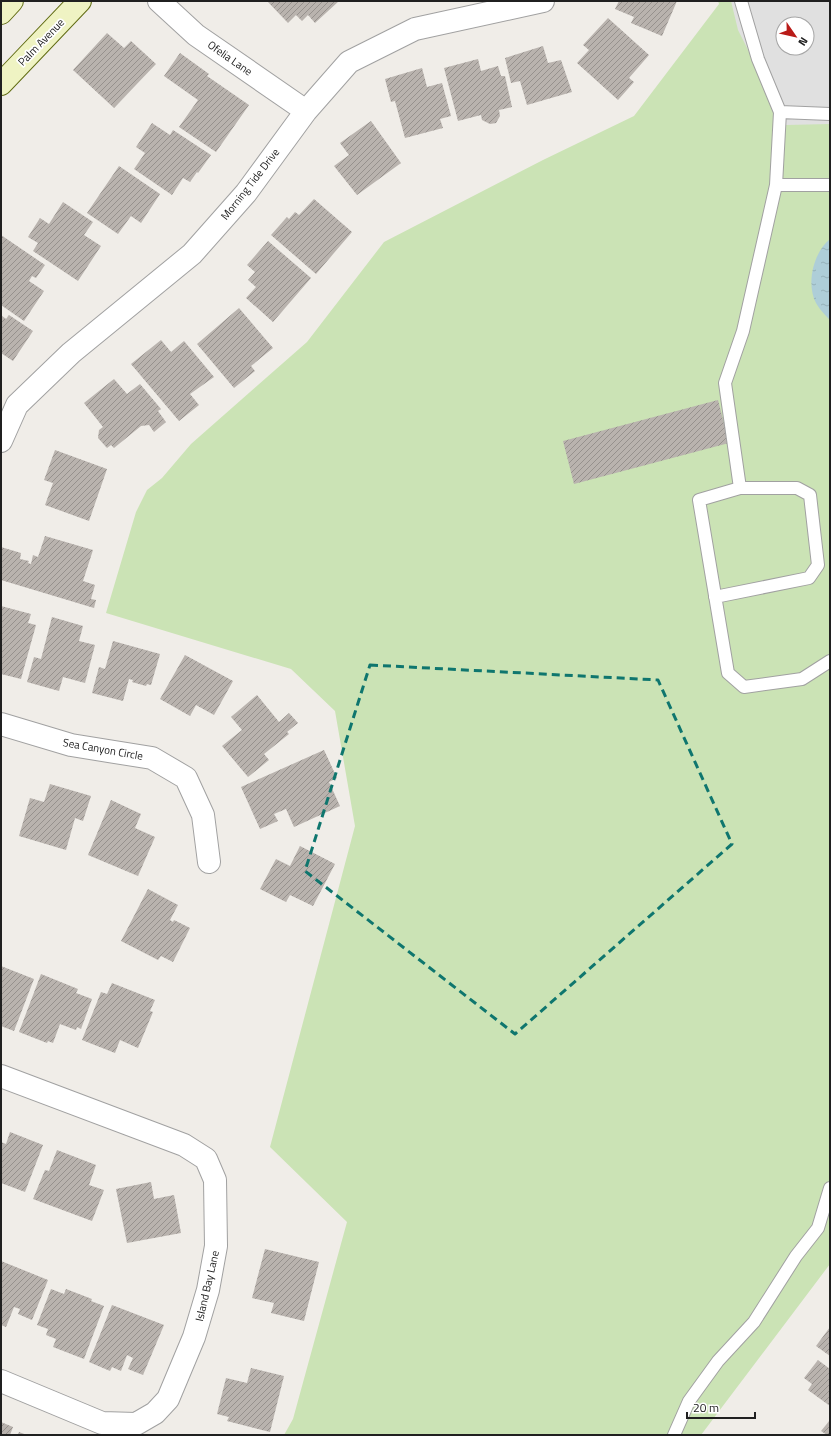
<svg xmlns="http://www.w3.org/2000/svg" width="831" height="1436" font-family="'Titillium Web',sans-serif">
<defs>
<pattern id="water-ripples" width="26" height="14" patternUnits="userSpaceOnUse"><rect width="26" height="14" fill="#aeced8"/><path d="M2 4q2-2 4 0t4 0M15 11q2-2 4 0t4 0" fill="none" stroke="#95b1b9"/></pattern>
<pattern id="building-hatch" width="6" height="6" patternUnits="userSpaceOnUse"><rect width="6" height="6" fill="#b9b3ae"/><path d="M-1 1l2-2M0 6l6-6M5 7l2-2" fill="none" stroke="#96918d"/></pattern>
</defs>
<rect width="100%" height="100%" fill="#f0ede8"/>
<!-- grass -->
<path fill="#cbe3b5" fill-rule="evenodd" d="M 718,1 L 830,1 L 830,1264 L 701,1435 L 284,1435 L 293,1419 L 347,1222 L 270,1147 L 355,826 L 335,711 L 291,669 L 106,613 L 136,512 L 147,490 L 162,478 L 191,444 L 307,342 L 384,242 L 543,160 L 634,116 L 719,4 ZM 783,24 L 807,24 L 807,48 L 783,48 Z"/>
<!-- parking -->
<path fill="#e0e0e0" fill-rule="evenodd" d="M 731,1 L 830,1 L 830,124 L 786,125 L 738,30 ZM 783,24 L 807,24 L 807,48 L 783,48 Z"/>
<!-- water -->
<path fill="url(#water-ripples)" d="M 830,239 L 830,320 C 825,315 820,310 816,303 C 806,284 813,253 830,239 Z"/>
<!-- building -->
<path fill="url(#building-hatch)" d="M 267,1 L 339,1 L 315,23 L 308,15 L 302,21 L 296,15 L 288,23 Z
M 619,1 L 677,1 L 662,36 L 631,23 L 634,17 L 615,9 Z
M 608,18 L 649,55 L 629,78 L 634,82 L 618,100 L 577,63 L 589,50 L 583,45 Z
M 107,33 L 124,48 L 131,41 L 156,64 L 114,108 L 73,70 Z
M 543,46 L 548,63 L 561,60 L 572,92 L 527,105 L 520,81 L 511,83 L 505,58 Z
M 180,53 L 209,74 L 207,76 L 249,105 L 216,152 L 179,127 L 198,100 L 164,76 Z
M 478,59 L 481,71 L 498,66 L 501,76 L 505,76 L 512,107 L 499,110 L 500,116 L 496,123 L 490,124 L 482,120 L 481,115 L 458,121 L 444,68 Z
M 422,68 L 427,87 L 442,83 L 451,116 L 440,119 L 443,128 L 405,138 L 395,101 L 391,102 L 385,79 Z
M 371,121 L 401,163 L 357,195 L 334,166 L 349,155 L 340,143 Z
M 152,123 L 170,135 L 173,130 L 211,155 L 198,173 L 197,172 L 190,182 L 183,178 L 172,195 L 134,169 L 145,153 L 136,147 Z
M 119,166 L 160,194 L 141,223 L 131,216 L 118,234 L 87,213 Z
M 314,199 L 352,232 L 316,274 L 271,235 L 287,217 L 289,219 L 295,212 L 299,215 Z
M 63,202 L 93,222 L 84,235 L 101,246 L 78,281 L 33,251 L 38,243 L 28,237 L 40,218 L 49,224 Z
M 1,235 L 45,265 L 36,278 L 32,276 L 29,281 L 44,291 L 24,321 L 1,305 Z
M 268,241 L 311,278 L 273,322 L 246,298 L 256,287 L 248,280 L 255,272 L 247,265 Z
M 239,308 L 273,348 L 251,366 L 255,371 L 234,388 L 197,344 Z
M 1,315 L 6,319 L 9,315 L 33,331 L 13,361 L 1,353 Z
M 161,340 L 171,352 L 184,341 L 214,377 L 190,394 L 199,405 L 179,421 L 131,364 Z
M 114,379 L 127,394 L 140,384 L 161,409 L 158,411 L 166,422 L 154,432 L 149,425 L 141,426 L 114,448 L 111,445 L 107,448 L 98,438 L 99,430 L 103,427 L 84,403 Z
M 718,400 L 729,443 L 574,484 L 563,441 Z
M 55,450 L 107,469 L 89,521 L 45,505 L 53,483 L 44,480 Z
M 45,536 L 93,550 L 83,581 L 95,585 L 91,599 L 96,600 L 94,608 L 1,580 L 1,547 L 21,553 L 20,559 L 29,561 L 28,563 L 31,564 L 33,555 L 38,557 Z
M 1,606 L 31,614 L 28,623 L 36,625 L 21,679 L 1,674 Z
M 52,617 L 83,626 L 79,641 L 95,645 L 85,683 L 63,677 L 59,691 L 27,682 L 34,657 L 41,659 Z
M 113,641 L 160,654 L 151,685 L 147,684 L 146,686 L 132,682 L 133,680 L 129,679 L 123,701 L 92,693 L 99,667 L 105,669 Z
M 185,655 L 233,681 L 214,715 L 196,705 L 190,716 L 160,699 Z
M 257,695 L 279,722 L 289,713 L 298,723 L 287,732 L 289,734 L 264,754 L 269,760 L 248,777 L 222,746 L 242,730 L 231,717 Z
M 324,750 L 337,778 L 329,782 L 340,806 L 294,827 L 286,809 L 274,814 L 278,821 L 260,829 L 241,787 Z
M 50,784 L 91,796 L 83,821 L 75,818 L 66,850 L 19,836 L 30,798 L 44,802 Z
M 111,800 L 141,814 L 135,828 L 155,837 L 138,876 L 88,855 Z
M 300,846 L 335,864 L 313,906 L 290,895 L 286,902 L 260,889 L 276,859 L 290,866 Z
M 148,889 L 178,905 L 170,920 L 173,922 L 174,920 L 190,928 L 173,962 L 161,956 L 158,960 L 121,941 Z
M 1,966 L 34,979 L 14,1031 L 1,1026 Z
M 41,974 L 78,989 L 76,993 L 92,999 L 81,1029 L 77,1027 L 76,1030 L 60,1024 L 53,1043 L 48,1041 L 47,1043 L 19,1032 Z
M 112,983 L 155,1000 L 150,1011 L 153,1012 L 138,1048 L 120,1040 L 115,1053 L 82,1040 L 101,992 L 107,994 Z
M 10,1132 L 43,1145 L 25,1192 L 1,1183 L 1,1142 L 6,1144 Z
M 57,1150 L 96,1165 L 89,1185 L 104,1190 L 92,1221 L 33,1199 L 45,1170 L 49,1171 Z
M 151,1182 L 154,1199 L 174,1195 L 181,1233 L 127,1243 L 116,1189 Z
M 265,1249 L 319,1262 L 304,1321 L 271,1313 L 274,1303 L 252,1298 Z
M 1,1261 L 48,1280 L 32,1320 L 18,1314 L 20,1309 L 14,1307 L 6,1327 L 1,1325 Z
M 51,1289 L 64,1294 L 66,1289 L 92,1299 L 91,1301 L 104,1306 L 84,1359 L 53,1347 L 56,1339 L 46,1335 L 48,1329 L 37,1325 Z
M 112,1305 L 164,1325 L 143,1375 L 128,1369 L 133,1358 L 127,1355 L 121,1371 L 112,1367 L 110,1371 L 89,1362 Z
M 830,1327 L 830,1356 L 816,1346 Z
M 818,1360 L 830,1369 L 830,1406 L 808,1390 L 812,1384 L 804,1378 Z
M 251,1368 L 284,1376 L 270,1432 L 227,1421 L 229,1417 L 217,1414 L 226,1378 L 247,1383 Z
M 830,1420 L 830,1435 L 827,1435 L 821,1431 Z
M 1,1422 L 13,1427 L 10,1435 L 1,1435 Z
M 19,1432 L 27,1435 L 18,1435 Z"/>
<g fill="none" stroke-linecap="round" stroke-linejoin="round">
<!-- lane casing -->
<g stroke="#a1a1a1" stroke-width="14">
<path id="lane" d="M 741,1 L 758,59 L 780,112 L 830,114
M 780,112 L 776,185 L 743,331 L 725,383 L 740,488 L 699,500 L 728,673 L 744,687 L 802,679 L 830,661
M 776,185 L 830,185
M 715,597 L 809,578 L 818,565 L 810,495 L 797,488 L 740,488
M 674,1435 L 689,1401 L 718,1361 L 754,1322 L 796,1256 L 818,1228 L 830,1188"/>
</g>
<!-- street casing -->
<g stroke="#a1a1a1" stroke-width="24">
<path id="street" d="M 159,1 L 196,35 L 306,111
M 1,441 L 17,405 L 71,353 L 192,254 L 246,193 L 306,111 L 349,62 L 415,29 L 543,1
M 1,724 L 71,745 L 152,758 L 186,778 L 203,815 L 209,862
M 1,1076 L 184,1145 L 206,1159 L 215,1180 L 216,1246 L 208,1290 L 194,1337 L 168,1399 L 155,1413 L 136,1424 L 102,1423 L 1,1381"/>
</g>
<!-- secondary casing -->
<g stroke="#616c13" stroke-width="24">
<path id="secondary" d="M 1,13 L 12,1
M 1,84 L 80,1"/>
</g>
<!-- lane -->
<use href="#lane" stroke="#fff" stroke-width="12"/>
<!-- street -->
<use href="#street" stroke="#fff" stroke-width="22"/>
<!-- secondary -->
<use href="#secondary" stroke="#eff3c3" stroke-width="22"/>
</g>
<!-- marked area -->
<path fill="none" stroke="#0f766e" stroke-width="3" stroke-dasharray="8 5" stroke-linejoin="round" d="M 370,665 L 658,680 L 732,844 L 515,1034 L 305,871 Z"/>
<g text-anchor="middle" stroke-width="3.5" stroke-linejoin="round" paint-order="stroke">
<!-- street labels -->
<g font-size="11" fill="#202020" stroke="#fff">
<text transform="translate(41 42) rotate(-46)" y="4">Palm Avenue</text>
<text transform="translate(230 58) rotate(35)" y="4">Ofelia Lane</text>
<text transform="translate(250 184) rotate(-52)" y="4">Morning Tide Drive</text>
<text transform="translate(103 749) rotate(10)" y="4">Sea Canyon Circle</text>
<text transform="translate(207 1286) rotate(-77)" y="4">Island Bay Lane</text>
</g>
</g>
<!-- border -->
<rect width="831" height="1436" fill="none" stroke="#202020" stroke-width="4"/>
<!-- north arrow -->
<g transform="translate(795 36) rotate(124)"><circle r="19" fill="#ffffff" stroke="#a6a6a6"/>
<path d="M0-3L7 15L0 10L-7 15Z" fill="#b91b18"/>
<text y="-6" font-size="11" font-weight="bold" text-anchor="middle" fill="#202020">N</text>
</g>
<!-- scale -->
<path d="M687 1412v6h68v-6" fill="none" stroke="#202020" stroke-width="2"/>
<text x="693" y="1412" font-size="12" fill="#202020" stroke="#ffffff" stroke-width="3" paint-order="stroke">20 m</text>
</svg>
